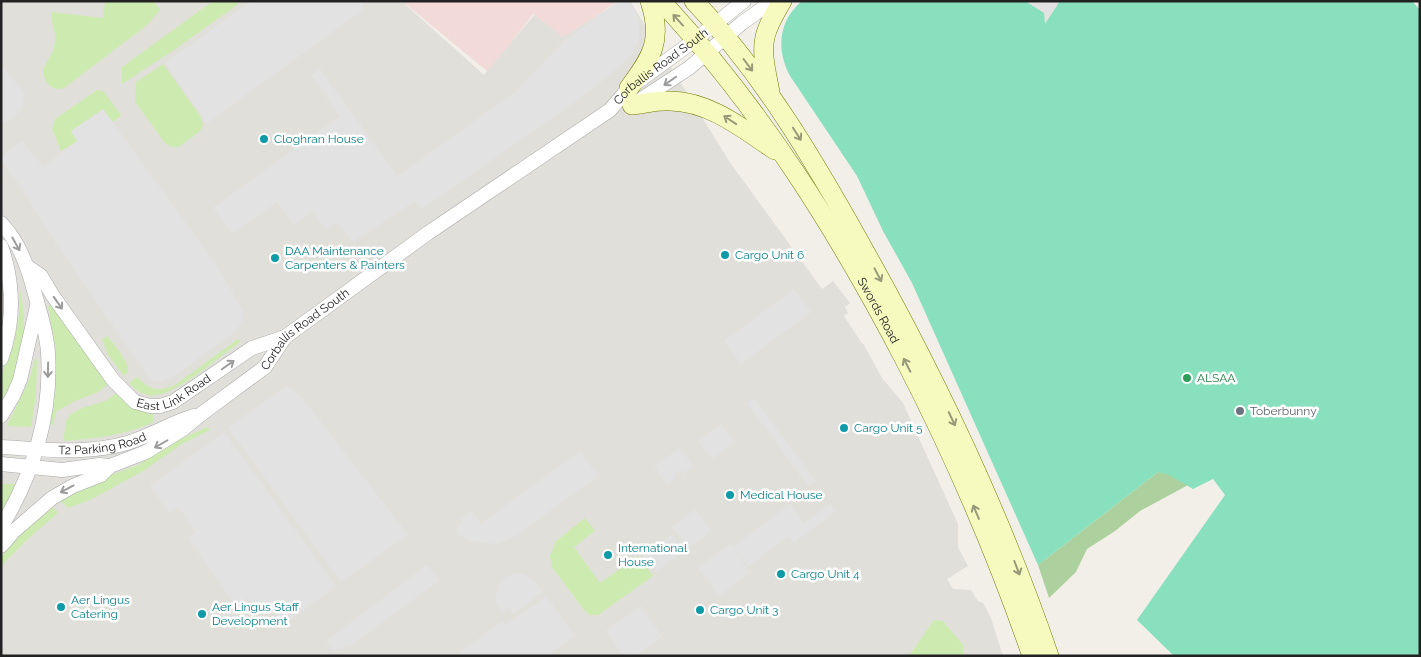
<svg xmlns="http://www.w3.org/2000/svg" width="1421" height="657" font-family="Raleway,sans-serif">
<rect width="100%" height="100%" fill="#f2efe9"/>
<!-- commercial -->
<path fill="#f2dad9" d="M 402,1 L 618,1 L 563,38 L 533,14 L 488,72 Z"/>
<!-- airport -->
<path fill="#e1dfda" d="M 1,1 L 405,1 L 406,5 L 484,75 L 534,15 L 563,37 L 620,1 L 630,1 L 729,161 L 822,289 L 833,281 L 850,303 L 845,307 L 848,313 L 844,316 L 861,342 L 864,345 L 882,378 L 903,403 L 958,524 L 958,547 L 968,566 L 947,579 L 953,589 L 971,590 L 978,601 L 983,603 L 991,618 L 1003,656 L 1,656 Z"/>
<!-- grass -->
<path fill="#cdebb0" d="M 105,1 L 154,1 L 160,10 L 146,26 L 64,88 C 51,92 44,82 43,70 C 47,60 55,52 55,40 C 56,30 50,23 52,12 L 103,18 Z
M 213,1 L 239,1 L 237,5 L 174,50 L 122,84 L 122,67 Z
M 163,64 L 201,117 L 203,125 L 201,130 L 179,147 L 171,147 L 165,143 L 135,102 L 136,82 Z
M 97,90 L 104,92 L 121,115 L 113,122 L 103,110 L 71,132 L 78,141 L 61,151 L 52,129 L 55,119 Z
M 20,290 C 29,327 22,369 1,402 L 1,375 L 14,342 L 20,310 Z
M 51,304 L 108,384 L 98,392 L 73,402 L 56,412 L 53,425 L 49,424 L 55,370 L 53,334 L 48,307 Z
M 107,336 C 115,346 129,360 128,373 L 123,375 L 108,355 L 102,340 Z
M 238,339 L 240,342 C 220,356 181,391 157,395 C 146,397 135,391 129,383 L 137,377 C 151,391 157,392 175,385 Z
M 35,359 L 37,359 L 36,396 L 31,427 L 7,426 L 29,380 Z
M 118,392 C 129,404 137,411 153,414 L 154,422 C 121,436 99,438 63,441 L 66,421 L 71,414 L 82,408 L 105,401 Z
M 207,427 L 210,430 L 182,444 L 143,471 L 92,499 L 68,508 L 60,500 L 108,476 L 138,465 L 179,440 Z
M 1,484 L 17,484 L 1,513 Z
M 52,506 L 58,513 L 30,537 L 1,566 L 1,556 L 22,532 Z
M 585,518 L 595,531 L 574,547 L 600,583 L 638,556 L 653,576 L 598,615 L 590,615 L 584,610 L 552,567 L 550,556 L 556,541 Z
M 934,620 L 943,621 L 963,645 L 964,656 L 909,656 Z"/>
<!-- forest -->
<path fill="#add19e" d="M 1158,472 L 1203,477 L 1140,511 L 1115,531 L 1087,549 L 1076,572 L 1049,598 L 1038,565 Z"/>
<!-- pitch -->
<path fill="#88e0be" d="M 802,1 L 1412,1 L 1420,10 L 1420,656 L 1174,656 L 1137,620 L 1225,495 L 1213,479 L 1193,489 L 1169,475 L 1158,472 L 1038,565 L 912,283 L 883,231 L 857,176 L 790,76 C 776,50 778,21 802,1 Z"/>
<!-- parking -->
<path fill="#e2e2e2" d="M 251,1 L 363,1 L 363,10 L 207,123 L 165,63 Z
M 619,1 L 628,1 L 635,10 L 639,22 L 639,40 L 632,54 L 620,66 L 582,97 L 422,209 L 415,201 L 353,242 L 336,222 L 326,230 L 312,212 L 294,225 L 277,202 L 232,234 L 213,208 L 340,116 L 311,75 L 320,69 L 397,176 L 514,93 L 565,40 Z
M 1025,1 L 1060,1 L 1045,24 L 1044,13 Z
M 1,64 L 25,94 L 22,108 L 13,118 L 1,125 Z
M 103,109 L 218,267 L 243,312 L 243,319 L 236,331 L 173,377 L 164,381 L 157,382 L 152,380 L 146,374 L 55,242 L 18,183 L 1,160 L 1,156 L 22,141 L 43,167 L 77,141 L 71,131 Z
M 794,289 L 811,312 L 741,364 L 724,341 Z
M 285,387 L 290,387 L 304,400 L 408,535 L 341,582 L 228,428 Z
M 754,398 L 816,481 L 808,486 L 747,403 Z
M 721,424 L 735,442 L 712,459 L 698,441 Z
M 224,432 L 336,586 L 284,625 L 266,601 L 255,609 L 247,598 L 236,606 L 188,538 L 196,532 L 178,507 L 169,513 L 150,486 Z
M 680,448 L 694,467 L 684,474 L 681,470 L 673,476 L 675,480 L 667,485 L 654,466 Z
M 580,451 L 597,474 L 596,478 L 514,537 L 496,544 L 469,541 L 456,532 L 458,526 L 462,523 L 460,520 L 472,511 L 481,524 Z
M 790,504 L 804,523 L 830,504 L 835,512 L 794,543 L 788,536 L 748,567 L 733,547 Z
M 695,509 L 712,531 L 688,549 L 672,527 Z
M 672,534 L 684,551 L 655,572 L 643,556 Z
M 730,544 L 750,572 L 719,596 L 698,568 Z
M 427,565 L 439,581 L 350,646 L 333,650 L 326,641 Z
M 513,574 L 524,574 L 529,577 L 536,582 L 543,592 L 514,614 L 508,607 L 501,612 L 495,601 L 498,586 L 507,577 Z
M 546,596 L 575,636 L 547,656 L 455,656 L 502,621 L 505,625 Z
M 641,606 L 662,637 L 636,656 L 623,656 L 606,630 Z"/>
<g fill="none" stroke-linecap="round" stroke-linejoin="round">
<!-- minor casing -->
<g stroke="#a9a9a9" stroke-width="15">
<g id="minor">
<path d="M 637,102 L 689,68 L 742,23 L 773,1"/>
<path d="M 1,223 C 20,243 28,268 35,294 C 40,313 47,333 48,353 C 52,414 33,475 1,527"/>
<path d="M 1,246 C 14,284 15,321 1,359"/>
<path id="s1" d="M 28,267 L 41,276 L 53,296 L 113,380 L 135,402 L 150,406 L 160,406 L 173,402 L 252,348 L 285,337"/>
<path d="M 1,416 L 13,396 L 20,380 L 37,306"/>
<path id="s2" d="M 1,447 C 44,449 85,455 127,443 C 150,436 171,423 194,416"/>
<path d="M 1,464 L 62,470 L 99,465 L 110,466"/>
<path id="s3" d="M 1,546 L 14,531 L 52,498 L 73,486 L 101,475 L 110,466 L 146,452 L 183,429 L 200,415 L 265,367 L 285,337 L 428,233 L 610,110 L 629,88 L 695,40 L 744,1"/>
</g>
</g>
<!-- secondary casing -->
<g stroke="#707d05" stroke-width="20">
<g id="secondary">
<path id="s4" d="M 661,1 C 761,108 839,233 906,362 C 955,457 997,555 1032,656"/>
<path d="M 694,1 C 764,75 815,162 864,250 C 937,380 1001,515 1049,656"/>
<path d="M 629,88 C 652,57 663,40 650,1"/>
<path d="M 770,92 C 767,75 761,54 765,37 C 768,24 775,13 782,1"/>
<path d="M 632,105 C 644,104 658,100 671,101 C 711,102 743,129 775,150"/>
</g>
</g>
<!-- minor -->
<use href="#minor" stroke="#fff" stroke-width="14"/>
<!-- secondary -->
<use href="#secondary" stroke="#f7fabf" stroke-width="19"/>
</g>
<!-- one-way arrows -->
<defs><path id="oneway-shaft" d="M-6 0H5M1.5-3L5.5 0L1.5 3" fill="none" stroke-width="1.6" stroke-linecap="round" stroke-linejoin="round" transform="scale(1.25)"/></defs>
<g stroke="#979978">
<use href="#oneway-shaft" transform="translate(678 20) rotate(-132)"/>
<use href="#oneway-shaft" transform="translate(748 65) rotate(53)"/>
<use href="#oneway-shaft" transform="translate(730 120) rotate(-146)"/>
<use href="#oneway-shaft" transform="translate(797 134) rotate(57)"/>
<use href="#oneway-shaft" transform="translate(878 275) rotate(62)"/>
<use href="#oneway-shaft" transform="translate(907 365) rotate(-117)"/>
<use href="#oneway-shaft" transform="translate(952 419) rotate(65)"/>
<use href="#oneway-shaft" transform="translate(976 512) rotate(-113)"/>
<use href="#oneway-shaft" transform="translate(1017 568) rotate(69)"/>
</g>
<g stroke="#9c9c9c">
<use href="#oneway-shaft" transform="translate(670 81) rotate(145)"/>
<use href="#oneway-shaft" transform="translate(16 244) rotate(61)"/>
<use href="#oneway-shaft" transform="translate(58 303) rotate(55)"/>
<use href="#oneway-shaft" transform="translate(228 365) rotate(-35)"/>
<use href="#oneway-shaft" transform="translate(48 370) rotate(91)"/>
<use href="#oneway-shaft" transform="translate(161 444) rotate(150)"/>
<use href="#oneway-shaft" transform="translate(67 489) rotate(152)"/>
</g>
<!-- markers -->
<g fill="#0f9aa8" stroke="#fff" stroke-width="2">
<circle cx="264" cy="139" r="5"/>
<circle cx="725" cy="255" r="5"/>
<circle cx="275" cy="258" r="5"/>
<circle cx="844" cy="428" r="5"/>
<circle cx="730" cy="495" r="5"/>
<circle cx="608" cy="555" r="5"/>
<circle cx="781" cy="574" r="5"/>
<circle cx="61" cy="607" r="5"/>
<circle cx="700" cy="610" r="5"/>
<circle cx="202" cy="614" r="5"/>
</g>
<circle fill="#2e9e5b" stroke="#fff" stroke-width="2" cx="1187" cy="378" r="5"/>
<circle fill="#6b7280" stroke="#fff" stroke-width="2" cx="1240" cy="411" r="5"/>
<g text-anchor="middle" stroke-width="5" stroke-linejoin="round" paint-order="stroke">
<!-- street labels -->
<g font-size="12" fill="#222" stroke="#fff">
<text dy="4" stroke="none"><textPath href="#s3" startOffset="822">Corballis Road South</textPath></text>
<text dy="4" stroke="none"><textPath href="#s4" startOffset="379">Swords Road</textPath></text>
<text dy="4" stroke="none"><textPath href="#s3" startOffset="378">Corballis Road South</textPath></text>
<text dy="4" stroke="none"><textPath href="#s1" startOffset="216">East Link Road</textPath></text>
<text dy="4" stroke="none"><textPath href="#s2" startOffset="102">T2 Parking Road</textPath></text>
</g>
<!-- culture labels -->
<g font-size="12" fill="#0d838f" stroke="#fff" text-anchor="start">
<text x="274" y="143">Cloghran House</text>
<text x="285" y="255">DAA Maintenance<tspan x="285" dy="14">Carpenters &amp; Painters</tspan></text>
<text x="735" y="259">Cargo Unit 6</text>
<text x="854" y="432">Cargo Unit 5</text>
<text x="740" y="499">Medical House</text>
<text x="618" y="552">International<tspan x="618" dy="14">House</tspan></text>
<text x="791" y="578">Cargo Unit 4</text>
<text x="71" y="604">Aer Lingus<tspan x="71" dy="14">Catering</tspan></text>
<text x="212" y="611">Aer Lingus Staff<tspan x="212" dy="14">Development</tspan></text>
<text x="710" y="614">Cargo Unit 3</text>
</g>
<!-- leisure labels -->
<g font-size="12" fill="#27864d" stroke="#fff" text-anchor="start">
<text x="1197" y="382">ALSAA</text>
</g>
<!-- worship labels -->
<g font-size="12" fill="#5b616d" stroke="#fff" text-anchor="start">
<text x="1250" y="415">Toberbunny</text>
</g>
</g>
<!-- border -->
<rect width="1421" height="657" fill="none" stroke="#222222" stroke-width="5"/>
</svg>
